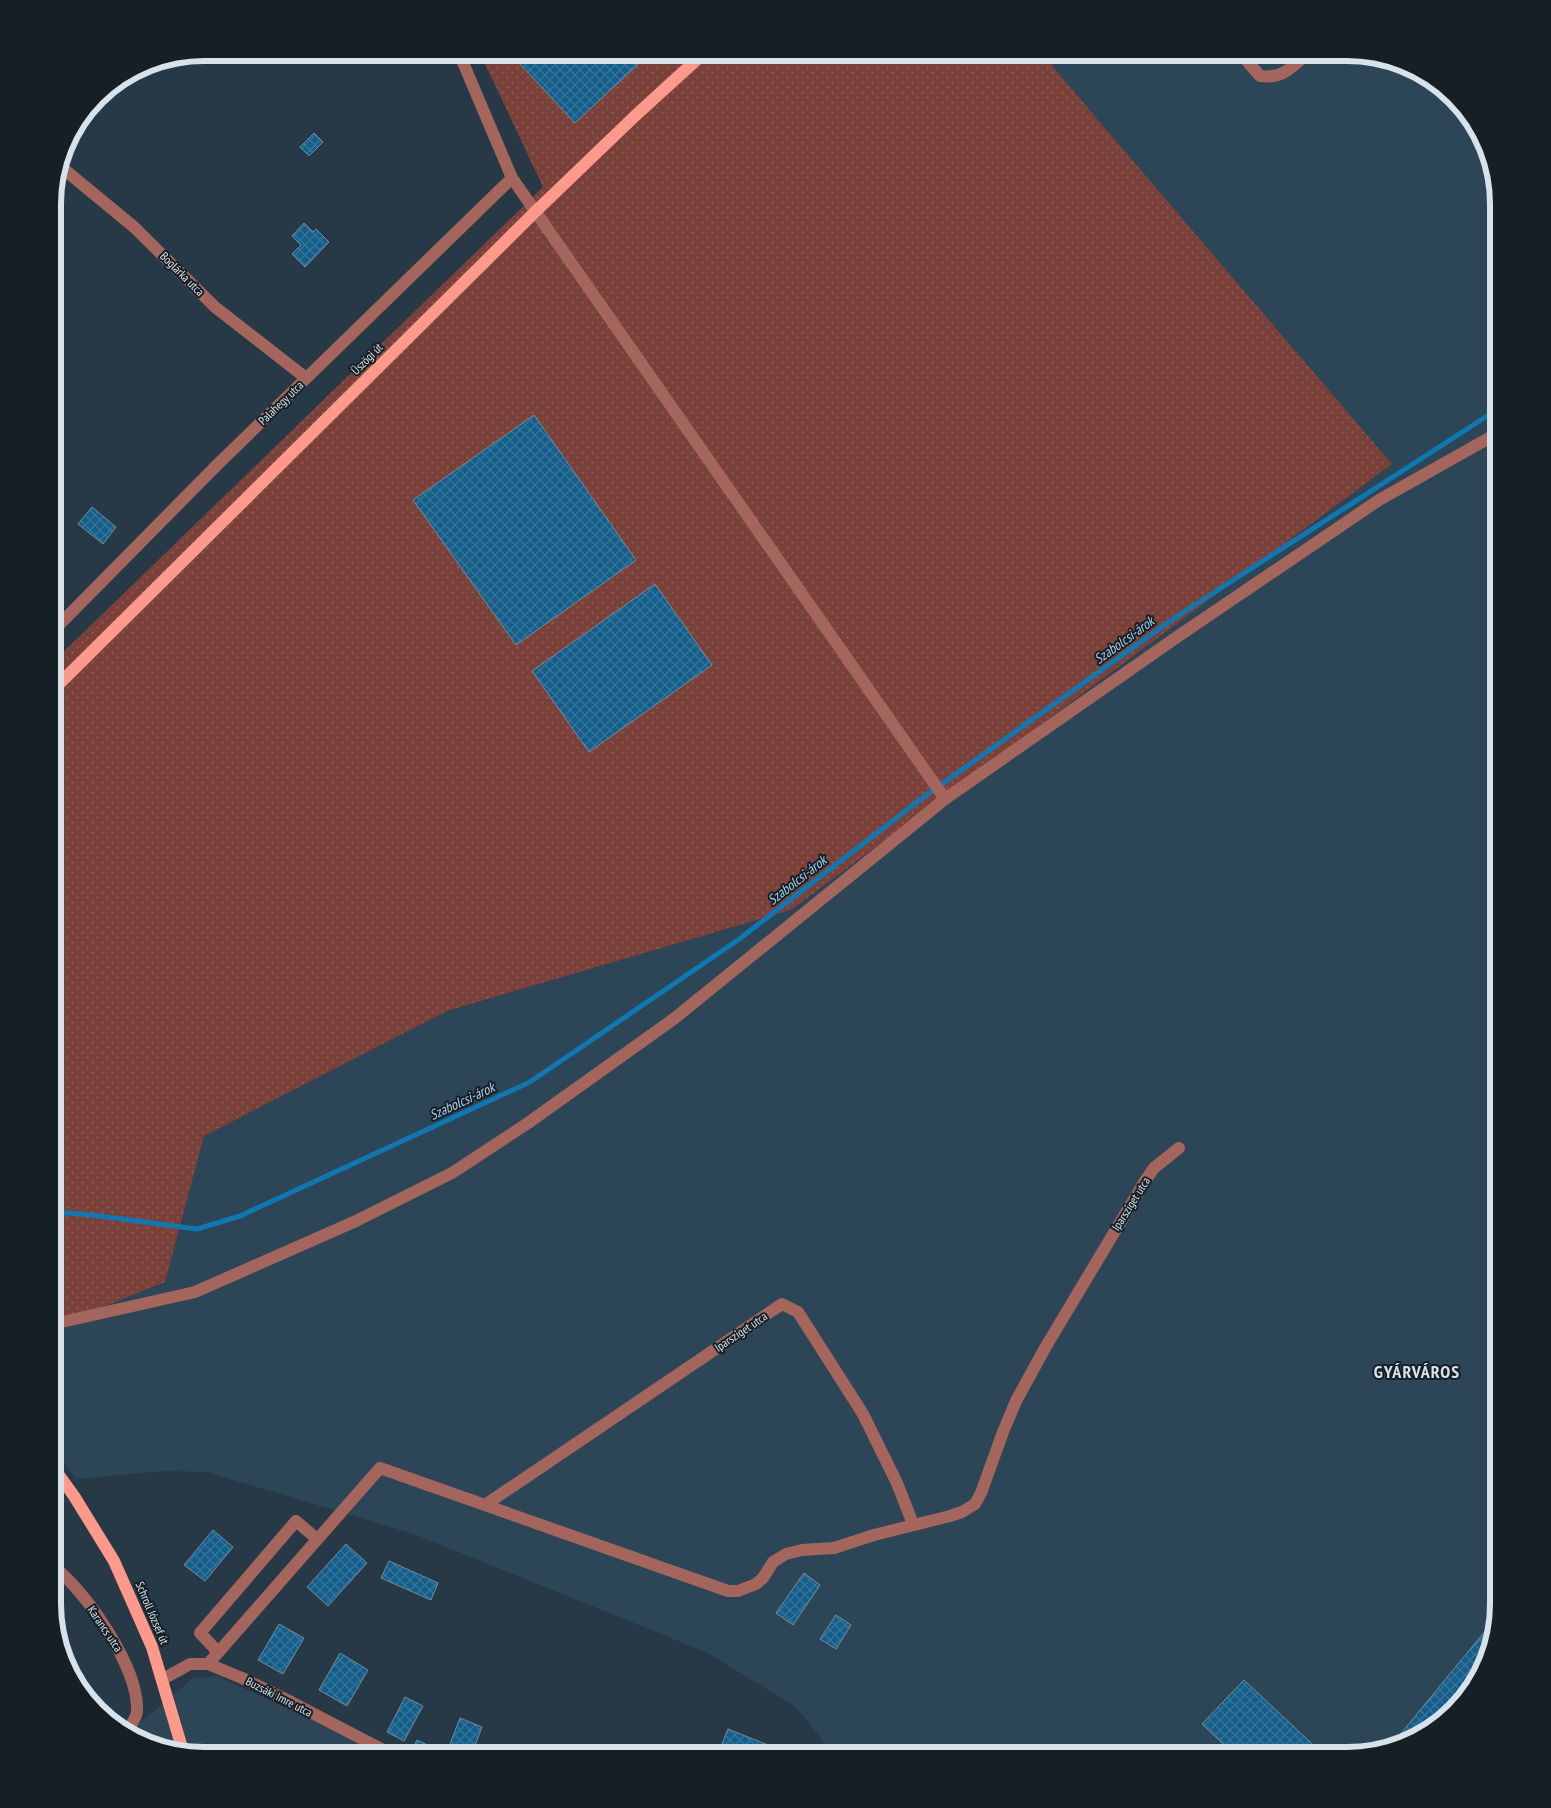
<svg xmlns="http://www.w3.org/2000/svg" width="1551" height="1808" font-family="'PT Sans Narrow',sans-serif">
<defs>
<pattern id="grass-dots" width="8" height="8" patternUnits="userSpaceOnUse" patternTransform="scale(1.25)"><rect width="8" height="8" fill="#7a413a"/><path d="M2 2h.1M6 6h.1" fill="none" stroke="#8c5c57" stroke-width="1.8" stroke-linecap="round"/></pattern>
<pattern id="building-cross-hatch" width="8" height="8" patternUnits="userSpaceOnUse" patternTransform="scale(1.25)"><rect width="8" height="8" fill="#155e8a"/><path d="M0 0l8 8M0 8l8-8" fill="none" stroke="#36759b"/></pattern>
</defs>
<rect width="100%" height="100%" fill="#273947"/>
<!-- built -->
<path fill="#2d4657" d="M 1064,53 L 1357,53 L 1422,73 L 1467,112 L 1491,156 L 1498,204 L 1498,1604 L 1483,1671 L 1439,1724 L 1396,1747 L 1347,1755 L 834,1755 L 796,1707 L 708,1653 L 414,1534 L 207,1472 L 164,1471 L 76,1479 L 53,1447 L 53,1327 L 165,1281 L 204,1136 L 447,1011 L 791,910 L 1392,464 L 1051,65 Z
M 217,1676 L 388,1755 L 204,1755 L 137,1740 L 131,1735 L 141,1722 L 193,1678 Z"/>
<!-- grass -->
<path fill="url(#grass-dots)" d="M 480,53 L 1064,53 L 1052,66 L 1392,464 L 791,910 L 447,1011 L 204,1136 L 165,1282 L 53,1327 L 53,662 L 543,187 Z"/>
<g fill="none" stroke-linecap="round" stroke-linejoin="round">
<!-- stream -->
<path stroke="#1077b1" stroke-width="5" d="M 53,1212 L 92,1215 L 197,1229 L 240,1216 L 530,1082 L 738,940 L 921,799 L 1173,619 L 1498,409"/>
</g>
<!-- building -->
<path fill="url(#building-cross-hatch)" stroke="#758a9a" d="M 532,53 L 650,53 L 575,123 L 520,64 Z
M 314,133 L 323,142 L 309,156 L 300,147 Z
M 304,223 L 313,232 L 316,229 L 329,242 L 305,267 L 292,254 L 301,245 L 292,236 Z
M 534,415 L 636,560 L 516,645 L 413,500 Z
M 92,507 L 116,527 L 103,544 L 78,524 Z
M 655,584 L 712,665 L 589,752 L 532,671 Z
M 213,1530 L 233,1547 L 205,1581 L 184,1565 Z
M 346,1544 L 367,1563 L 328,1606 L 307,1587 Z
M 389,1561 L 438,1583 L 431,1600 L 381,1578 Z
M 804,1573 L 820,1585 L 793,1625 L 776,1613 Z
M 836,1615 L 851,1625 L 836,1649 L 820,1639 Z
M 1495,1619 L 1483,1671 L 1439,1724 L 1396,1747 L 1389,1748 Z
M 279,1624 L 304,1638 L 283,1674 L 258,1660 Z
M 340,1653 L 368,1670 L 347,1706 L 319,1690 Z
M 1244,1680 L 1325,1756 L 1236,1756 L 1202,1724 Z
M 405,1697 L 423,1706 L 404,1741 L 387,1732 Z
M 460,1718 L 482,1727 L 471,1756 L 409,1756 L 417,1740 L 446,1754 Z
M 728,1729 L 793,1755 L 793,1756 L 717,1756 Z"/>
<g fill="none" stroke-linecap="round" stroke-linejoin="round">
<!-- minor -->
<path stroke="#a4655d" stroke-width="12" d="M 459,53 L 512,178 L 945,799
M 1240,53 L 1260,76 C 1283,79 1292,67 1308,53
M 60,166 L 134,227 L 215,307 L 306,378
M 53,631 L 217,465 L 512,178
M 53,1324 L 195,1292 L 356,1221 L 452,1173 L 528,1123 L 675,1018 L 945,799 L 1177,637 L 1379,500 L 1498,433
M 485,1505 L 782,1304 L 798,1312 L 863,1414 L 897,1483 L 913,1524
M 53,1566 C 86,1591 139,1668 137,1711 C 137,1718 130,1726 127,1731
M 218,1652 L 200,1633 L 296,1521 L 317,1539
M 208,1664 L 380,1468 L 728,1591 L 738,1591 L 756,1584 L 763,1578 L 773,1562 L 786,1554 L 802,1550 L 834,1548 L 874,1535 L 950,1516 L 962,1512 L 975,1504 L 981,1493 L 1003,1432 L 1016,1401 L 1045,1348 L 1145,1181 L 1154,1168 L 1179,1148
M 163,1679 L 190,1664 L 208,1664 L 242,1678 L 291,1702 L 393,1755"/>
<!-- major -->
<path stroke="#ff998c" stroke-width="12" d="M 53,690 L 535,212 L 636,115 L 704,53
M 53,1467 L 74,1496 L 114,1561 L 152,1647 L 183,1751"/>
</g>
<g text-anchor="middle" stroke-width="4" stroke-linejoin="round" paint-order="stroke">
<!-- street labels -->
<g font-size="12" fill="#d7e2eb" stroke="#171f26">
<text transform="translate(182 274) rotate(45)" y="4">Boglárka utca</text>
<text transform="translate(367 359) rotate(-45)" y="4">Üszögi út</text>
<text transform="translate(281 403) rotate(-44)" y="4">Palahegy utca</text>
<text transform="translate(1131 1204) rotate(-58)" y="4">Iparsziget utca</text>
<text transform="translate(741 1332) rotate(-34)" y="4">Iparsziget utca</text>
<text transform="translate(152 1613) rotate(67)" y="4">Schroll József út</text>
<text transform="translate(105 1629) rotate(56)" y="4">Karancs utca</text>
<text transform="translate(279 1697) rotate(27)" y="4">Buzsáki Imre utca</text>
</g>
<!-- water labels -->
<g font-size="14" font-style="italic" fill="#abd4f3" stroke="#171f26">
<text transform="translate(1124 640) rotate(-36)" y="5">Szabolcsi-árok</text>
<text transform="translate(797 880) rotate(-38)" y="5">Szabolcsi-árok</text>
<text transform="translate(462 1101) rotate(-25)" y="5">Szabolcsi-árok</text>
</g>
<!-- district labels -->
<g font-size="18" font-weight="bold" letter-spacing="1" fill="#d7e2eb" stroke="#171f26">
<text x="1417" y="1378">GYÁRVÁROS</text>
</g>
</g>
<!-- crop -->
<path d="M0 0H1551V1808H0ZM204 61H1347A143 143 0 0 1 1490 204V1604A143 143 0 0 1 1347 1747H204A143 143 0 0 1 61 1604V204A143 143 0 0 1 204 61Z" fill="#171f26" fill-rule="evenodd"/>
<path fill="none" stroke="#d7e2eb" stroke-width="6" d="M204 61H1347A143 143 0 0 1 1490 204V1604A143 143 0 0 1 1347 1747H204A143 143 0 0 1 61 1604V204A143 143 0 0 1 204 61Z"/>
</svg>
